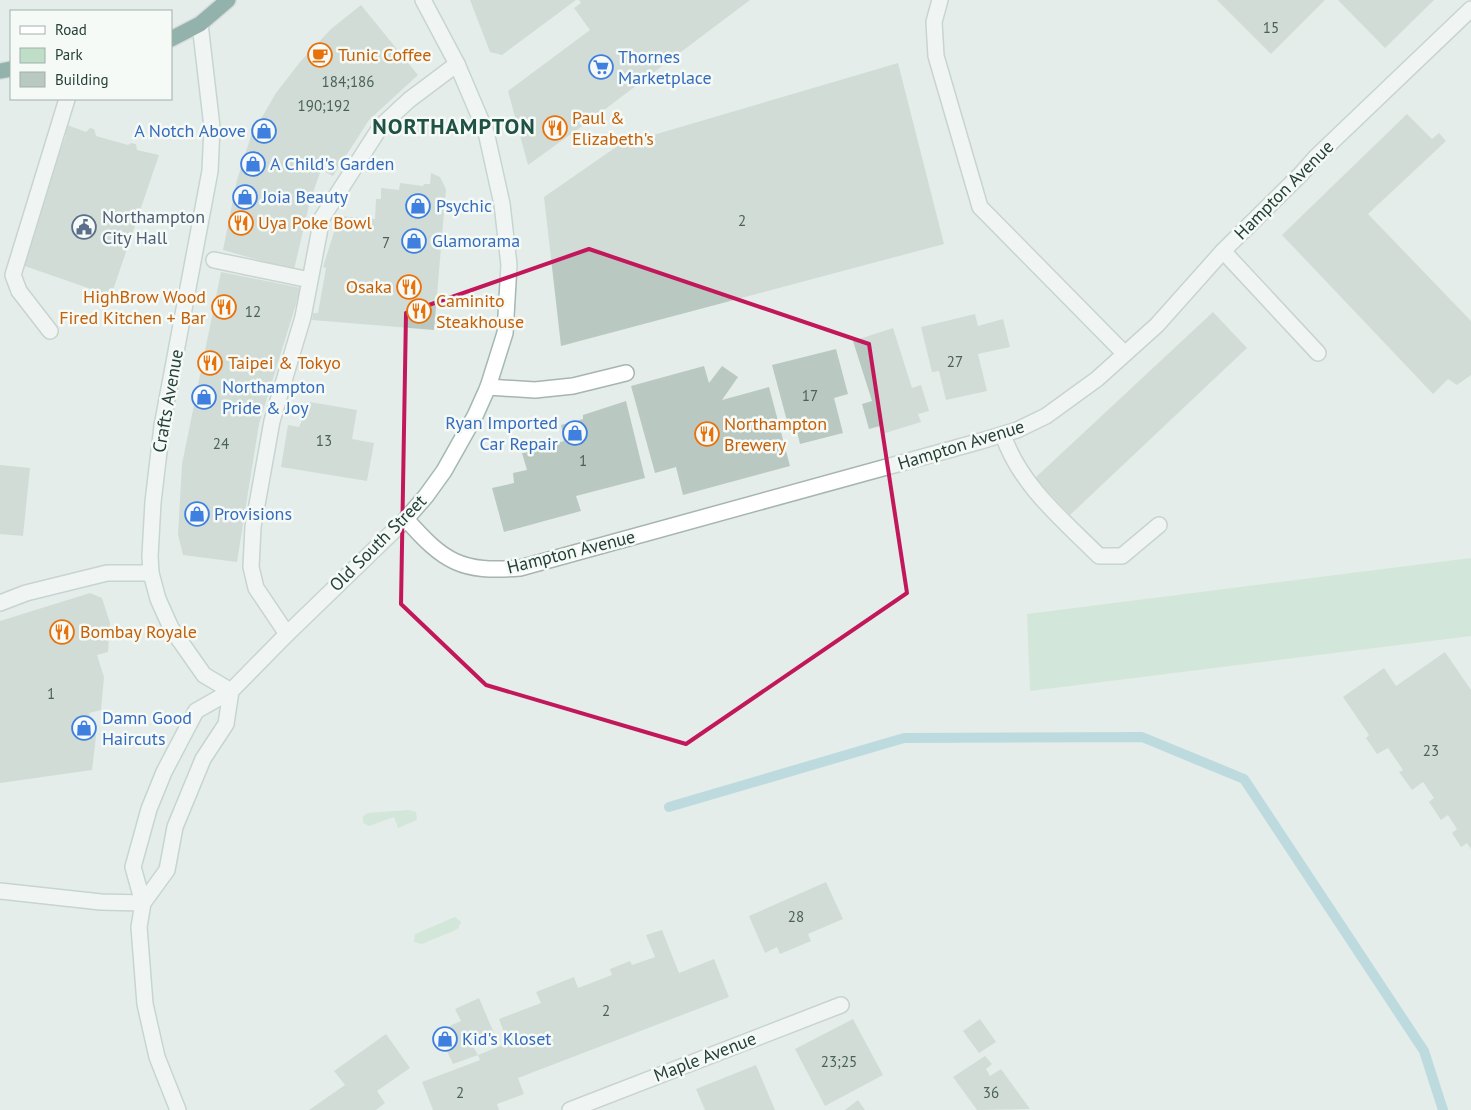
<svg xmlns="http://www.w3.org/2000/svg" width="1471" height="1110" font-family="'PT Sans',sans-serif">
<rect width="100%" height="100%" fill="#e4ede9"/>
<!-- green -->
<path fill="#bedec7" d="M 1471,558 L 1471,636 L 1030,691 L 1027,614 Z
M 409,810 L 416,812 L 417,820 L 398,828 L 394,817 L 369,826 L 363,823 L 363,816 L 368,813 Z
M 455,917 L 461,922 L 458,929 L 422,944 L 414,942 L 415,934 Z"/>
<g fill="none" stroke-linecap="round" stroke-linejoin="round">
<!-- stream -->
<path stroke="#8ec6d0" stroke-width="10" d="M 669,807 L 904,738 L 1142,737 L 1244,779 L 1424,1051 L 1443,1110"/>
</g>
<!-- building -->
<path fill="#bac8c2" d="M 470,0 L 576,0 L 502,55 L 490,52 Z
M 579,0 L 750,0 L 592,119 L 528,165 L 508,91 L 590,30 L 574,8 L 581,3 Z
M 1217,0 L 1325,0 L 1271,54 Z
M 1338,0 L 1434,0 L 1385,48 Z
M 361,5 L 418,75 L 369,120 L 333,176 L 321,170 L 310,201 L 294,270 L 223,250 L 237,180 L 251,136 L 276,93 L 300,62 L 331,29 Z
M 898,63 L 944,244 L 561,346 L 544,197 L 619,145 Z
M 1407,114 L 1432,139 L 1439,133 L 1446,141 L 1368,214 L 1471,321 L 1471,375 L 1457,385 L 1448,379 L 1433,394 L 1282,235 Z
M 67,125 L 86,132 L 90,128 L 94,129 L 96,136 L 128,145 L 131,143 L 136,144 L 137,150 L 159,155 L 111,296 L 19,264 L 66,135 L 64,134 Z
M 431,173 L 440,177 L 446,189 L 434,330 L 312,320 L 313,313 L 318,313 L 326,268 L 323,267 L 339,216 L 375,219 L 376,199 L 381,199 L 381,188 L 399,190 L 400,183 L 423,186 L 424,184 L 430,184 Z
M 221,272 L 301,288 L 259,424 L 237,562 L 183,555 L 178,535 L 182,464 Z
M 1213,312 L 1247,348 L 1070,515 L 1035,478 Z
M 975,314 L 978,326 L 1003,319 L 1010,347 L 978,354 L 987,391 L 946,400 L 939,371 L 932,372 L 921,327 Z
M 893,328 L 912,388 L 921,385 L 929,411 L 918,414 L 921,422 L 882,434 L 880,426 L 869,429 L 862,404 L 872,401 L 853,341 Z
M 836,349 L 848,394 L 834,398 L 843,433 L 800,444 L 794,419 L 787,421 L 772,365 Z
M 704,366 L 709,383 L 722,366 L 738,377 L 722,400 L 769,387 L 790,466 L 683,495 L 676,467 L 655,473 L 631,386 Z
M 626,401 L 645,478 L 576,496 L 581,511 L 504,532 L 492,488 L 514,483 L 513,473 L 527,470 L 522,453 L 564,441 L 561,425 L 583,419 L 583,415 Z
M 310,402 L 357,410 L 352,439 L 374,443 L 367,481 L 281,467 L 288,425 L 299,427 Z
M 0,465 L 30,468 L 23,536 L 0,534 Z
M 90,593 L 102,598 L 110,623 L 108,652 L 97,655 L 104,677 L 101,710 L 89,713 L 96,736 L 92,770 L 0,783 L 0,621 Z
M 1445,652 L 1471,690 L 1471,849 L 1467,843 L 1461,847 L 1452,833 L 1457,829 L 1448,815 L 1441,820 L 1429,802 L 1434,798 L 1423,782 L 1412,790 L 1399,772 L 1403,770 L 1388,748 L 1377,754 L 1366,738 L 1369,735 L 1343,697 L 1384,668 L 1396,686 Z
M 826,882 L 843,919 L 808,934 L 811,941 L 780,954 L 777,947 L 765,953 L 749,916 Z
M 662,930 L 679,973 L 714,959 L 729,997 L 518,1078 L 524,1094 L 497,1104 L 499,1110 L 433,1110 L 422,1082 L 480,1060 L 478,1055 L 453,1064 L 438,1031 L 461,1021 L 455,1009 L 479,998 L 494,1033 L 471,1043 L 478,1055 L 508,1043 L 499,1019 L 541,1003 L 536,992 L 574,977 L 578,988 L 612,975 L 610,969 L 630,961 L 632,965 L 655,957 L 646,935 Z
M 853,1019 L 883,1075 L 825,1106 L 795,1049 Z
M 980,1019 L 996,1042 L 979,1053 L 963,1031 Z
M 386,1034 L 410,1068 L 377,1091 L 385,1103 L 376,1110 L 309,1110 L 345,1085 L 334,1071 Z
M 985,1056 L 992,1064 L 986,1069 L 990,1076 L 1001,1069 L 1030,1109 L 977,1110 L 953,1077 Z
M 756,1065 L 775,1110 L 705,1110 L 696,1089 Z
M 858,1100 L 865,1110 L 845,1110 Z"/>
<g fill="none" stroke-linecap="round" stroke-linejoin="round">
<!-- lane casing -->
<g stroke="#a7b5b0" stroke-width="18">
<path id="lane" d="M 940,0 L 934,22 L 936,56 L 980,207 L 1124,353
M 1223,251 L 1318,353
M 214,260 L 310,280
M 50,331 L 19,291 L 13,275 L 67,99
M 488,387 L 535,390 L 573,386 L 626,373
M 1003,435 C 1020,485 1062,519 1099,556 L 1122,556 L 1159,525
M 0,603 L 26,593 L 107,573 L 151,573
M 287,634 L 256,588 L 251,567 L 253,527 L 272,421 L 303,317 L 322,218 L 381,126 L 409,100 L 457,64
M 0,891 L 101,902 L 143,903"/>
</g>
<!-- street casing -->
<g stroke="#a7b5b0" stroke-width="18">
<path id="street" d="M 406,519 C 444,562 461,573 520,568 L 981,441 L 1017,430 L 1046,416 L 1097,379 L 1157,325 L 1223,251 L 1301,174 L 1316,157 L 1471,9
M 570,1110 L 841,1005"/>
</g>
<!-- secondary casing -->
<g stroke="#a3b9b1" stroke-width="18">
<path id="secondary" d="M 200,24 L 212,127 L 210,171 L 162,426 L 153,502 L 150,556 L 151,573 L 158,599 L 171,628 L 204,675 L 231,691
M 143,903 L 167,870 L 175,827 L 203,759 L 226,724 L 231,691
M 178,1110 L 157,1057 L 145,1004 L 139,927 L 143,903 L 133,867 L 149,809 L 164,772 L 196,711 L 231,691 L 287,634 L 406,519 L 426,496 L 444,471 L 475,416 L 488,387 L 505,333 L 509,265 L 502,204 L 486,132 L 457,64 L 423,0"/>
</g>
<!-- highway casing -->
<g stroke="#c2c9c7" stroke-width="18">
<path id="highway" d="M 171,39 L 200,24 L 228,0
M 0,71 L 11,69"/>
</g>
<!-- lane -->
<use href="#lane" stroke="#fff" stroke-width="15"/>
<!-- street -->
<use href="#street" stroke="#fff" stroke-width="15"/>
<!-- secondary -->
<use href="#secondary" stroke="#fff" stroke-width="15"/>
<!-- highway -->
<use href="#highway" stroke="#306a5f" stroke-width="15"/>
</g>
<!-- marked area -->
<path d="M0 0H1471V1110H0ZM 589,249 L 869,344 L 907,593 L 686,744 L 486,685 L 401,604 L 406,313 Z" fill="#e4ede9" fill-opacity=".55" fill-rule="evenodd"/>
<path fill="none" stroke="#c2185b" stroke-width="4" stroke-linejoin="round" d="M 589,249 L 869,344 L 907,593 L 686,744 L 486,685 L 401,604 L 406,313 Z"/>
<!-- icons -->
<defs>
<g id="cafe-ring" transform="scale(1.25)"><circle r="9.5" fill="#f5faf7" stroke="#e8710a" stroke-width="1.5"/><path d="M-5.5-4.5H6V0H3Q3 3.5 0 3.5H-2.5Q-5.5 3.5-5.5 0ZM3-3.2v2h1.7v-2ZM-6 4.5H4V6H-6Z" fill="#e8710a"/></g>
<g id="supermarket-ring" transform="scale(1.25)"><circle r="9.5" fill="#f5faf7" stroke="#3f7fe0" stroke-width="1.5"/><path d="M-6-5.5h2.5l.6 2H6L4.5 2H-2.5L-4.4-4H-6ZM-1.5 3.2a1.3 1.3 0 1 0 .1 0ZM3 3.2a1.3 1.3 0 1 0 .1 0Z" fill="#3f7fe0"/></g>
<g id="restaurant-ring" transform="scale(1.25)"><circle r="9.5" fill="#f5faf7" stroke="#e8710a" stroke-width="1.5"/><path d="M-5-6h1v4h1v-4h1v4h1v-4h1v5L-1.5 .5V6h-2V.5L-5-1ZM5-6V6H3V1.5H1.5Q1.5-4 5-6Z" fill="#e8710a"/></g>
<g id="shop-ring" transform="scale(1.25)"><circle r="9.5" fill="#f5faf7" stroke="#3f7fe0" stroke-width="1.5"/><path d="M-5-2.5h2.3a2.7 3.5 0 0 1 5.4 0H5L5.5 6h-11ZM-1.5-2.5h3a1.5 2.3 0 0 0-3 0Z" fill="#3f7fe0"/></g>
<g id="civic-ring" transform="scale(1.25)"><circle r="9.5" fill="#f5faf7" stroke="#5c6f8a" stroke-width="1.5"/><path d="M-.6-6.5H3V-4.5H.6V-3L4-1V1h2V6H-6V1h2V-1L-.6-3ZM-1.2 2.5V6h2.4V2.5Z" fill="#5c6f8a"/></g>
</defs>
<g fill-rule="evenodd">
<use href="#cafe-ring" x="320" y="55"/>
<use href="#supermarket-ring" x="601" y="67"/>
<use href="#restaurant-ring" x="555" y="128"/>
<use href="#shop-ring" x="264" y="131"/>
<use href="#shop-ring" x="253" y="164"/>
<use href="#shop-ring" x="245" y="197"/>
<use href="#shop-ring" x="418" y="206"/>
<use href="#restaurant-ring" x="241" y="223"/>
<use href="#civic-ring" x="84" y="227"/>
<use href="#shop-ring" x="414" y="241"/>
<use href="#restaurant-ring" x="409" y="287"/>
<use href="#restaurant-ring" x="224" y="307"/>
<use href="#restaurant-ring" x="419" y="311"/>
<use href="#restaurant-ring" x="210" y="363"/>
<use href="#shop-ring" x="204" y="397"/>
<use href="#shop-ring" x="575" y="433"/>
<use href="#restaurant-ring" x="707" y="434"/>
<use href="#shop-ring" x="197" y="514"/>
<use href="#restaurant-ring" x="62" y="632"/>
<use href="#shop-ring" x="84" y="728"/>
<use href="#shop-ring" x="445" y="1039"/>
</g>
<g text-anchor="middle" stroke-width="5" stroke-linejoin="round" paint-order="stroke">
<!-- number labels -->
<g font-size="15" fill="#4a615a">
<text x="1271" y="33">15</text>
<text x="348" y="87">184;186</text>
<text x="324" y="111">190;192</text>
<text x="742" y="226">2</text>
<text x="386" y="248">7</text>
<text x="253" y="317">12</text>
<text x="955" y="367">27</text>
<text x="810" y="401">17</text>
<text x="324" y="446">13</text>
<text x="221" y="449">24</text>
<text x="583" y="466">1</text>
<text x="51" y="699">1</text>
<text x="1431" y="756">23</text>
<text x="796" y="922">28</text>
<text x="606" y="1016">2</text>
<text x="839" y="1067">23;25</text>
<text x="460" y="1098">2</text>
<text x="991" y="1098">36</text>
</g>
<!-- food labels -->
<g font-size="18" fill="#c56008" stroke="#f5faf7" text-anchor="start">
<text x="338" y="61">Tunic Coffee</text>
<text x="572" y="124">Paul &amp;<tspan x="572" dy="21">Elizabeth's</tspan></text>
<text x="258" y="229">Uya Poke Bowl</text>
<text x="392" y="293" text-anchor="end">Osaka</text>
<text x="206" y="303" text-anchor="end">HighBrow Wood<tspan x="206" dy="21">Fired Kitchen + Bar</tspan></text>
<text x="436" y="307">Caminito<tspan x="436" dy="21">Steakhouse</tspan></text>
<text x="228" y="369">Taipei &amp; Tokyo</text>
<text x="724" y="430">Northampton<tspan x="724" dy="21">Brewery</tspan></text>
<text x="80" y="638">Bombay Royale</text>
</g>
<!-- shop labels -->
<g font-size="18" fill="#366cbe" stroke="#f5faf7" text-anchor="start">
<text x="618" y="63">Thornes<tspan x="618" dy="21">Marketplace</tspan></text>
<text x="246" y="137" text-anchor="end">A Notch Above</text>
<text x="270" y="170">A Child's Garden</text>
<text x="262" y="203">Joia Beauty</text>
<text x="436" y="212">Psychic</text>
<text x="432" y="247">Glamorama</text>
<text x="222" y="393">Northampton<tspan x="222" dy="21">Pride &amp; Joy</tspan></text>
<text x="558" y="429" text-anchor="end">Ryan Imported<tspan x="558" dy="21">Car Repair</tspan></text>
<text x="214" y="520">Provisions</text>
<text x="102" y="724">Damn Good<tspan x="102" dy="21">Haircuts</tspan></text>
<text x="462" y="1045">Kid's Kloset</text>
</g>
<!-- street labels -->
<g font-size="18" fill="#243f38" stroke="#f5faf7">
<text transform="translate(1284 190) rotate(-45)" y="6">Hampton Avenue</text>
<text transform="translate(168 401) rotate(-80)" y="6">Crafts Avenue</text>
<text transform="translate(961 445) rotate(-17)" y="6">Hampton Avenue</text>
<text transform="translate(378 543) rotate(-45)" y="6">Old South Street</text>
<text transform="translate(571 552) rotate(-14)" y="6">Hampton Avenue</text>
<text transform="translate(705 1057) rotate(-21)" y="6">Maple Avenue</text>
</g>
<!-- service labels -->
<g font-size="18" fill="#4e5e75" stroke="#f5faf7" text-anchor="start">
<text x="102" y="223">Northampton<tspan x="102" dy="21">City Hall</tspan></text>
</g>
<!-- district labels -->
<g font-size="22" font-weight="bold" letter-spacing="1" fill="#205145" stroke="#f5faf7">
<text x="454" y="134">NORTHAMPTON</text>
</g>
</g>
<!-- legend -->
<rect x="10" y="10" width="162" height="90" fill="#f5faf7" stroke="#a1afab"/>
<rect x="20" y="26" width="25" height="8" fill="#ffffff" stroke="#a1afab"/>
<text x="55" y="35" font-size="15" fill="#243f38">Road</text>
<rect x="20" y="48" width="25" height="15" fill="#bedec7" stroke="#a1afab"/>
<text x="55" y="60" font-size="15" fill="#243f38">Park</text>
<rect x="20" y="72" width="25" height="15" fill="#bac8c2" stroke="#a1afab"/>
<text x="55" y="85" font-size="15" fill="#243f38">Building</text>
</svg>
